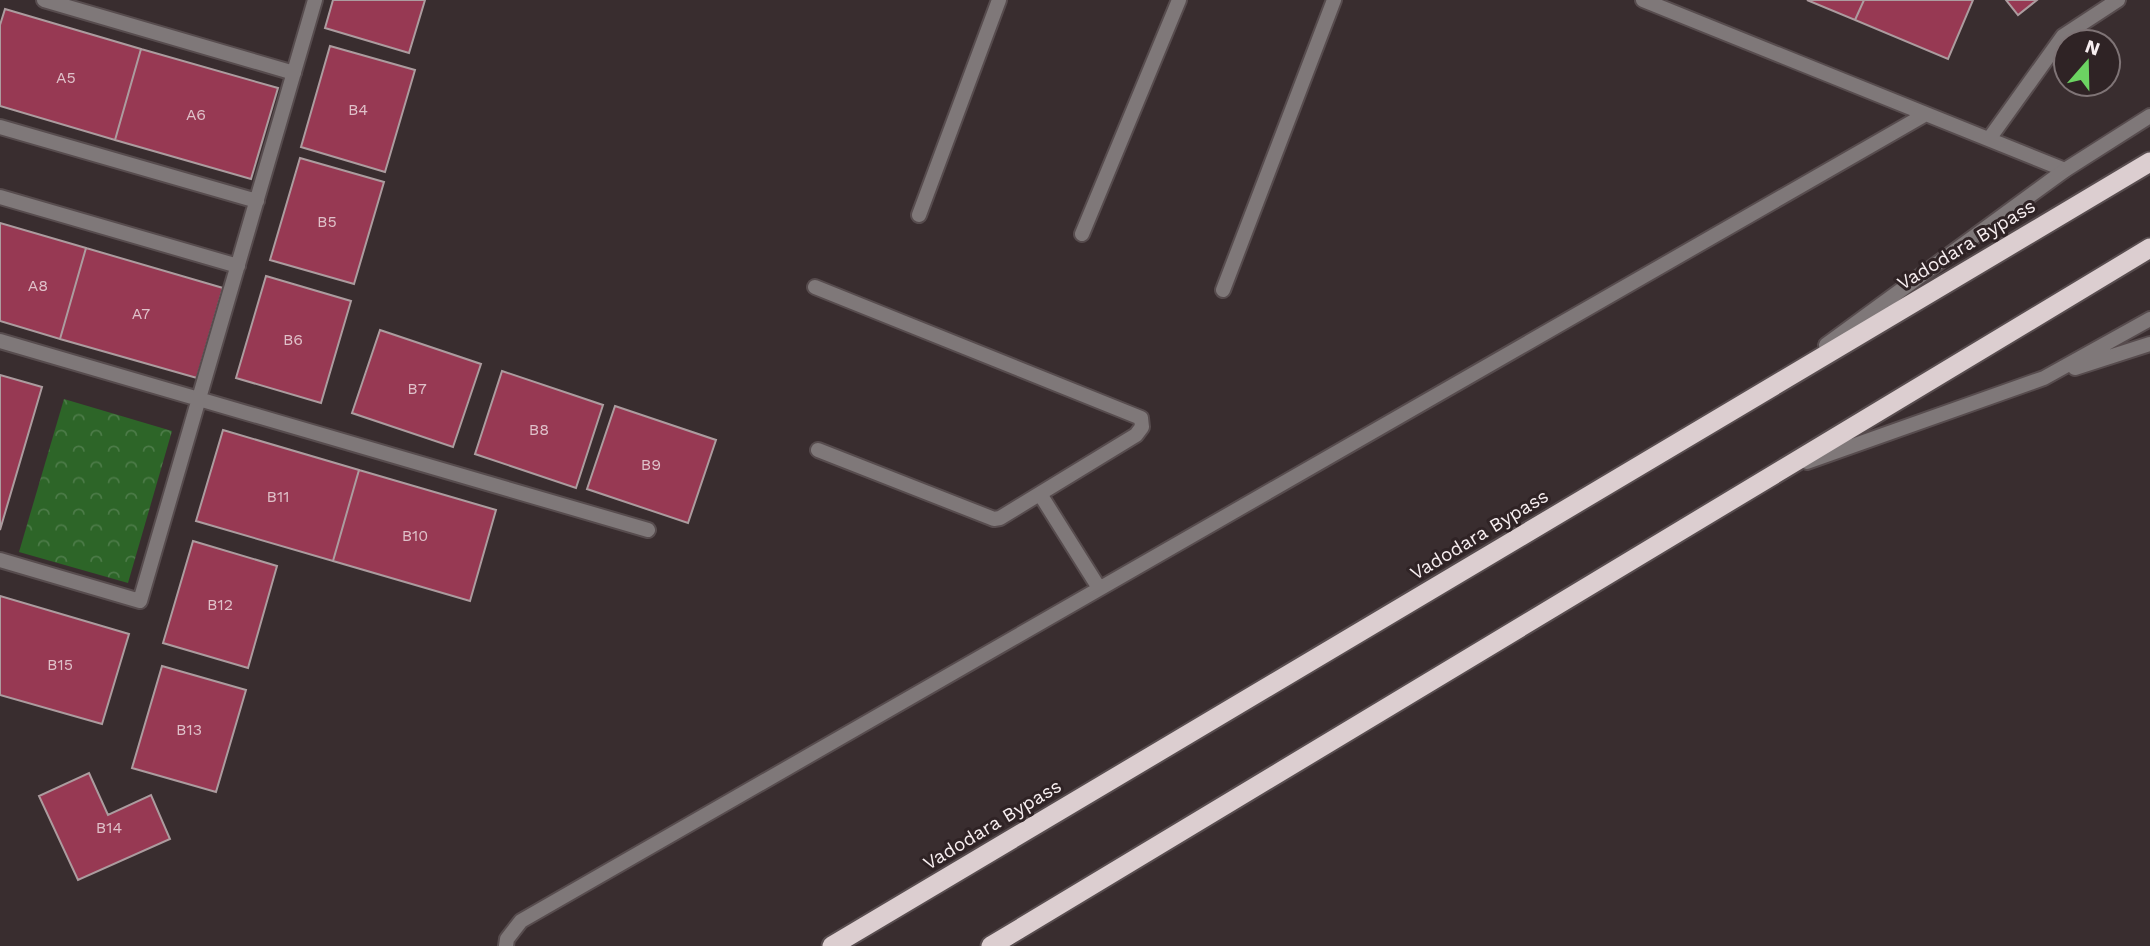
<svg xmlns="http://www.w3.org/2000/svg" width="2150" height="946" font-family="'Work Sans',sans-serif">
<defs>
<pattern id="park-crowns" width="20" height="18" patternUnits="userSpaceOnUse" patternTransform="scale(1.75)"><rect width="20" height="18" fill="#2d6528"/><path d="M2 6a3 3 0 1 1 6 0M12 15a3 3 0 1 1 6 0" fill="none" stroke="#4c7b48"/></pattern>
</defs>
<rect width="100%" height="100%" fill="#392d2f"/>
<!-- park -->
<path fill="url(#park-crowns)" d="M 64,399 L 172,431 L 128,583 L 19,552 Z"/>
<!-- building -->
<path fill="#973953" stroke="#ac9c9f" stroke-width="2" d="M 333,0 L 425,0 L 409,53 L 325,28 Z
M 1807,0 L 1864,0 L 1855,20 Z
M 1864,0 L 1973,0 L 1948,59 L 1855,20 Z
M 2006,0 L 2037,0 L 2018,15 Z
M 5,9 L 141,49 L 115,140 L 0,106 L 0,25 Z
M 330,46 L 415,70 L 385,172 L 301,147 Z
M 141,49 L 278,88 L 251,179 L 115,140 Z
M 300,158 L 384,182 L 354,284 L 270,260 Z
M 0,223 L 86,248 L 60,339 L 0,321 Z
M 86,248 L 223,288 L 197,378 L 60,339 Z
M 266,276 L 351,301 L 321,403 L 236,378 Z
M 380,330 L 481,364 L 453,447 L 352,413 Z
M 502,371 L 603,405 L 576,488 L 475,454 Z
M 0,375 L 42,387 L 0,530 Z
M 615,406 L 716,440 L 688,523 L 587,489 Z
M 223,430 L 359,470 L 333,561 L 196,521 Z
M 359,470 L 496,510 L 470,601 L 333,561 Z
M 193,541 L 277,566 L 248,668 L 163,643 Z
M 0,596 L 129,634 L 102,724 L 0,695 Z
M 162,666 L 246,690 L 216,792 L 132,768 Z
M 89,773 L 108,815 L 151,795 L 170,839 L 78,880 L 39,796 Z"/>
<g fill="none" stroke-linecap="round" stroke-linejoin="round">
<!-- service casing -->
<g stroke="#574c4e" stroke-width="18">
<path id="service" d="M 44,0 L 294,73
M 0,127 L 257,201
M 0,197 L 238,266
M 0,341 L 648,530
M 0,560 L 140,601 L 315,0"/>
</g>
<!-- minor casing -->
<g stroke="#574c4e" stroke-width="18">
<path id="minor" d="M 1643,0 L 2065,170
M 1989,139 L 2063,36 L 2118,0
M 919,215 L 999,0
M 1082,234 L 1179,0
M 815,287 L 1141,418 L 1142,427 L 1136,435 L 1000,518 L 994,519 L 818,450
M 1223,290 L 1334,0
M 1040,494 L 1099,588
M 506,946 L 507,939 L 521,921 L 1926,114"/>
</g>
<!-- tertiary casing -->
<g stroke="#574c4e" stroke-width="18">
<path id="tertiary" d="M 1826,345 L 2065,170 L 2150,116
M 2075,368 L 2150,344
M 1807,462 L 2044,378 L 2150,319"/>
</g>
<!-- trunk casing -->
<g stroke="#574c4e" stroke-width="23">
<path id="trunk" d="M 832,946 L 2150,162
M 991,946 L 2150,248"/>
</g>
<!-- service -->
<use href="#service" stroke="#7f7879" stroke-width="14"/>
<!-- minor -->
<use href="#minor" stroke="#7f7879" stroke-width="14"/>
<!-- tertiary -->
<use href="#tertiary" stroke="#7f7879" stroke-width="14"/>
<!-- trunk -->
<use href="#trunk" stroke="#dcced0" stroke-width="19"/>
</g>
<g text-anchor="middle" stroke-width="6" stroke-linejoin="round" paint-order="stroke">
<!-- number labels -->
<g font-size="16" fill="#dfc1c9">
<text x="66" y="83">A5</text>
<text x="358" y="115">B4</text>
<text x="196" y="120">A6</text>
<text x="327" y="227">B5</text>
<text x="38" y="291">A8</text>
<text x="141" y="319">A7</text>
<text x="293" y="345">B6</text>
<text x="417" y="394">B7</text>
<text x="539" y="435">B8</text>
<text x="651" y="470">B9</text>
<text x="278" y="502">B11</text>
<text x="415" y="541">B10</text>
<text x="220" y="610">B12</text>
<text x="60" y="670">B15</text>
<text x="189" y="735">B13</text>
<text x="109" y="833">B14</text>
</g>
<!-- street labels -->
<g font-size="19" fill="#f7eef0" stroke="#2f2325">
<text transform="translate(1966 244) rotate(-31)" y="7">Vadodara Bypass</text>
<text transform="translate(1479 534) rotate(-31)" y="7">Vadodara Bypass</text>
<text transform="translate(992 824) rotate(-31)" y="7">Vadodara Bypass</text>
</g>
</g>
<!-- north arrow -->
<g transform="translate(2087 63) rotate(20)"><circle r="33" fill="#2f2325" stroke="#7f7476" stroke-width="2"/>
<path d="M0-5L12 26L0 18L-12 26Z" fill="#6cd362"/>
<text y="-10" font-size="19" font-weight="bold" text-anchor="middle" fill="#f7eef0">N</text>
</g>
</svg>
